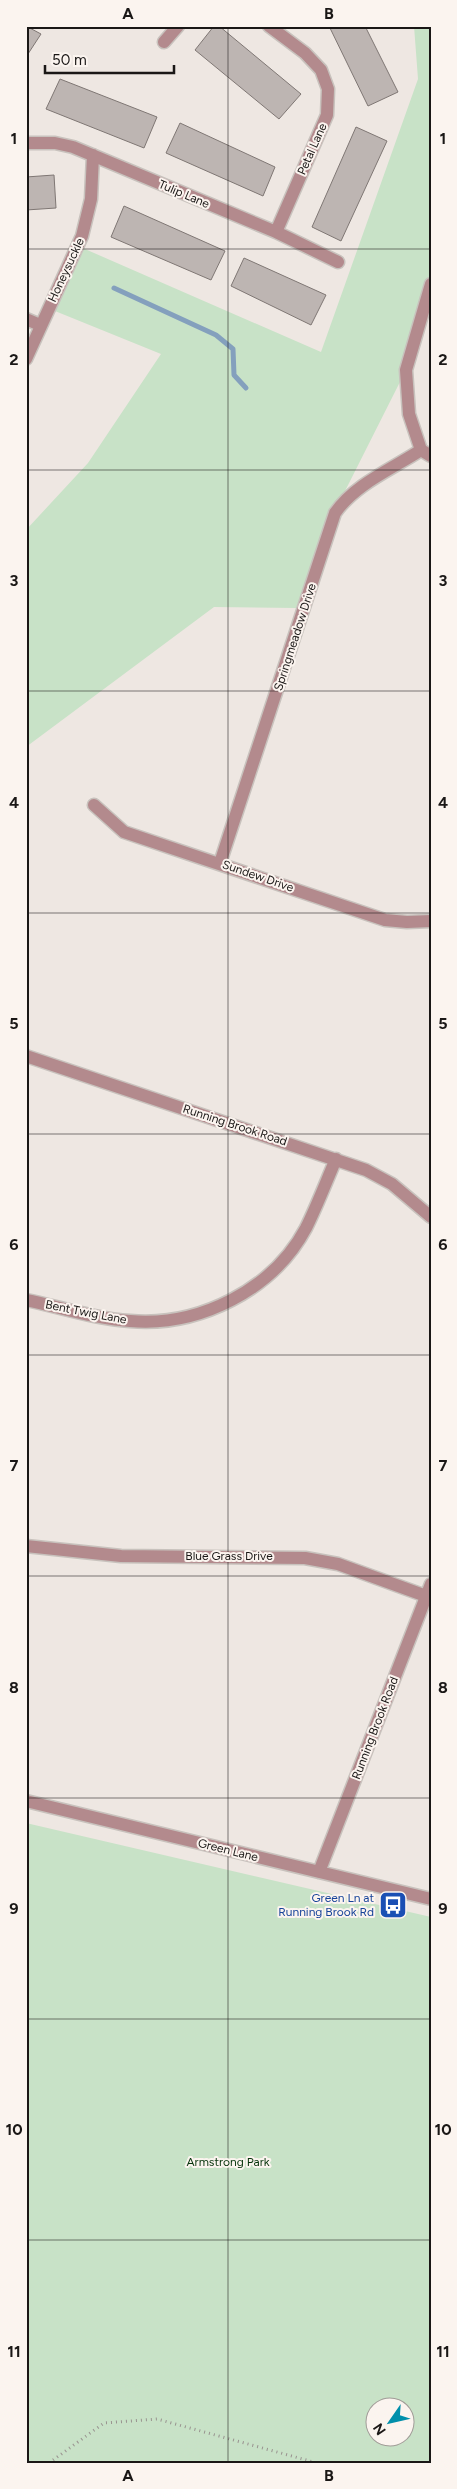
<svg xmlns="http://www.w3.org/2000/svg" width="457" height="2489" font-family="Figtree,sans-serif">
<rect width="100%" height="100%" fill="#eee7e2"/>
<!-- green -->
<path fill="#c8e2c7" fill-rule="evenodd" d="M 414,26 L 431,26 L 431,277 L 406,370 L 341,499 L 296,608 L 214,607 L 26,747 L 26,530 L 88,463 L 161,354 L 50,309 L 78,246 L 321,352 L 418,79 Z
M 26,1823 L 431,1917 L 431,2463 L 26,2463 ZM 374,2406 L 404,2406 L 404,2436 L 374,2436 Z"/>
<g fill="none" stroke-linecap="round" stroke-linejoin="round">
<!-- stream -->
<path stroke="#84a0bd" stroke-width="5" d="M 114,288 L 216,335 L 233,349 L 234,375 L 246,388"/>
</g>
<!-- building -->
<path fill="#bdb5b2" stroke="#7f7774" d="M 26,26 L 41,34 L 26,57 Z
M 214,26 L 219,26 L 301,94 L 279,119 L 195,50 Z
M 329,26 L 365,26 L 398,92 L 368,106 Z
M 60,79 L 157,117 L 144,148 L 46,109 Z
M 180,123 L 275,167 L 263,196 L 166,153 Z
M 356,127 L 387,141 L 341,241 L 312,227 Z
M 54,175 L 56,208 L 26,210 L 26,177 Z
M 124,206 L 225,251 L 211,280 L 111,237 Z
M 244,258 L 326,295 L 311,325 L 231,286 Z"/>
<g fill="none" stroke-linecap="round" stroke-linejoin="round">
<!-- minor casing -->
<g stroke="#c8c2bd" stroke-width="15">
<path id="minor" d="M 269,26 L 305,53 L 321,70 L 328,89 L 327,115 L 276,232
M 164,42 L 178,26
M 26,143 L 55,143 L 73,147 L 276,232 L 338,262
M 431,284 L 406,370 L 409,414 L 421,450 L 431,456
M 26,319 L 40,325
M 26,359 L 82,236 L 91,199 L 93,155
M 94,805 L 124,832 L 385,920 L 407,922 L 431,921
M 220,863 L 335,513 C 355,484 392,469 421,450
M 26,1056 L 366,1170 L 392,1184 L 431,1217
M 26,1300 C 60,1307 96,1319 130,1321 C 199,1327 273,1290 306,1228 C 317,1206 326,1182 336,1159
M 26,1546 L 121,1556 L 305,1558 L 338,1564 L 426,1596
M 26,1801 L 431,1899
M 319,1872 L 431,1584"/>
</g>
<!-- path -->
<path stroke="#98928f" stroke-width="3" stroke-dasharray="1 4" stroke-linecap="butt" d="M 49,2463 L 104,2423 L 157,2419 L 317,2463"/>
<!-- minor -->
<use href="#minor" stroke="#b38a8d" stroke-width="12"/>
</g>
<!-- grid -->
<path fill="none" stroke="#1a1716" stroke-width="1" stroke-opacity="0.55" d="M 228,26 L 228,2463M 26,249 L 431,249M 26,470 L 431,470M 26,691 L 431,691M 26,913 L 431,913M 26,1134 L 431,1134M 26,1355 L 431,1355M 26,1576 L 431,1576M 26,1798 L 431,1798M 26,2019 L 431,2019M 26,2240 L 431,2240"/>
<!-- icons -->
<defs>
<g id="bus-square" transform="scale(1.4375)"><rect x="-9" y="-9" width="18" height="18" rx="4" fill="#1a4fb4" stroke="#fbf4ef"/><path d="M-5-6H5V4H4V6H2V4H-2V6H-4V4H-5ZM-3.5-4V0h7V-4ZM-3.5 1.2v1.5H-2V1.2ZM2 1.2v1.5H3.5V1.2Z" fill="#fff"/></g>
</defs>
<g fill-rule="evenodd">
<use href="#bus-square" x="393" y="1905"/>
</g>
<g text-anchor="middle" stroke-width="4" stroke-linejoin="round" paint-order="stroke">
<!-- street labels -->
<g font-size="12" fill="#1a1716" stroke="#fbf4ef">
<text transform="translate(312 149) rotate(-66)" y="4">Petal Lane</text>
<text transform="translate(184 194) rotate(23)" y="4">Tulip Lane</text>
<text transform="translate(66 270) rotate(-65)" y="4">Honeysuckle</text>
<text transform="translate(295 637) rotate(-72)" y="4">Springmeadow Drive</text>
<text transform="translate(258 876) rotate(19)" y="4">Sundew Drive</text>
<text transform="translate(235 1125) rotate(18)" y="4">Running Brook Road</text>
<text transform="translate(86 1312) rotate(11)" y="4">Bent Twig Lane</text>
<text x="229" y="1560">Blue Grass Drive</text>
<text transform="translate(375 1728) rotate(-69)" y="4">Running Brook Road</text>
<text transform="translate(228 1850) rotate(14)" y="4">Green Lane</text>
</g>
<!-- transit labels -->
<g font-size="12" fill="#164399" stroke="#fbf4ef" text-anchor="end">
<text x="374" y="1902">Green Ln at<tspan x="374" dy="14">Running Brook Rd</tspan></text>
</g>
<!-- park labels -->
<g font-size="12" fill="#05330a" stroke="#fbf4ef">
<text x="228" y="2166">Armstrong Park</text>
</g>
</g>
<!-- border -->
<rect width="457" height="2489" fill="none" stroke="#fbf4ef" stroke-width="55"/>
<!-- north arrow -->
<g transform="translate(390 2422) rotate(236)"><circle r="24" fill="#fbf4ef" stroke="#a19c98"/>
<path d="M0-4L9 19L0 12L-9 19Z" fill="#008fab"/>
<text y="-8" font-size="14" font-weight="bold" text-anchor="middle" fill="#1a1716">N</text>
</g>
<!-- scale -->
<path d="M45 65v8h129v-8" fill="none" stroke="#1a1716" stroke-width="2.5"/>
<text x="52" y="65" font-size="15" fill="#1a1716" stroke="#fbf4ef" stroke-width="4" paint-order="stroke">50 m</text>
<rect x="28" y="28" width="402" height="2434" fill="none" stroke="#1a1716" stroke-width="2"/>
<g font-size="16" text-anchor="middle" font-weight="bold" fill="#1a1716">
<text x="128" y="19">A</text>
<text x="329" y="19">B</text>
<text x="14" y="144">1</text>
<text x="443" y="144">1</text>
<text x="14" y="365">2</text>
<text x="443" y="365">2</text>
<text x="14" y="586">3</text>
<text x="443" y="586">3</text>
<text x="14" y="808">4</text>
<text x="443" y="808">4</text>
<text x="14" y="1029">5</text>
<text x="443" y="1029">5</text>
<text x="14" y="1250">6</text>
<text x="443" y="1250">6</text>
<text x="14" y="1471">7</text>
<text x="443" y="1471">7</text>
<text x="14" y="1693">8</text>
<text x="443" y="1693">8</text>
<text x="14" y="1914">9</text>
<text x="443" y="1914">9</text>
<text x="14" y="2135">10</text>
<text x="443" y="2135">10</text>
<text x="14" y="2357">11</text>
<text x="443" y="2357">11</text>
<text x="128" y="2481">A</text>
<text x="329" y="2481">B</text>
</g>
</svg>
